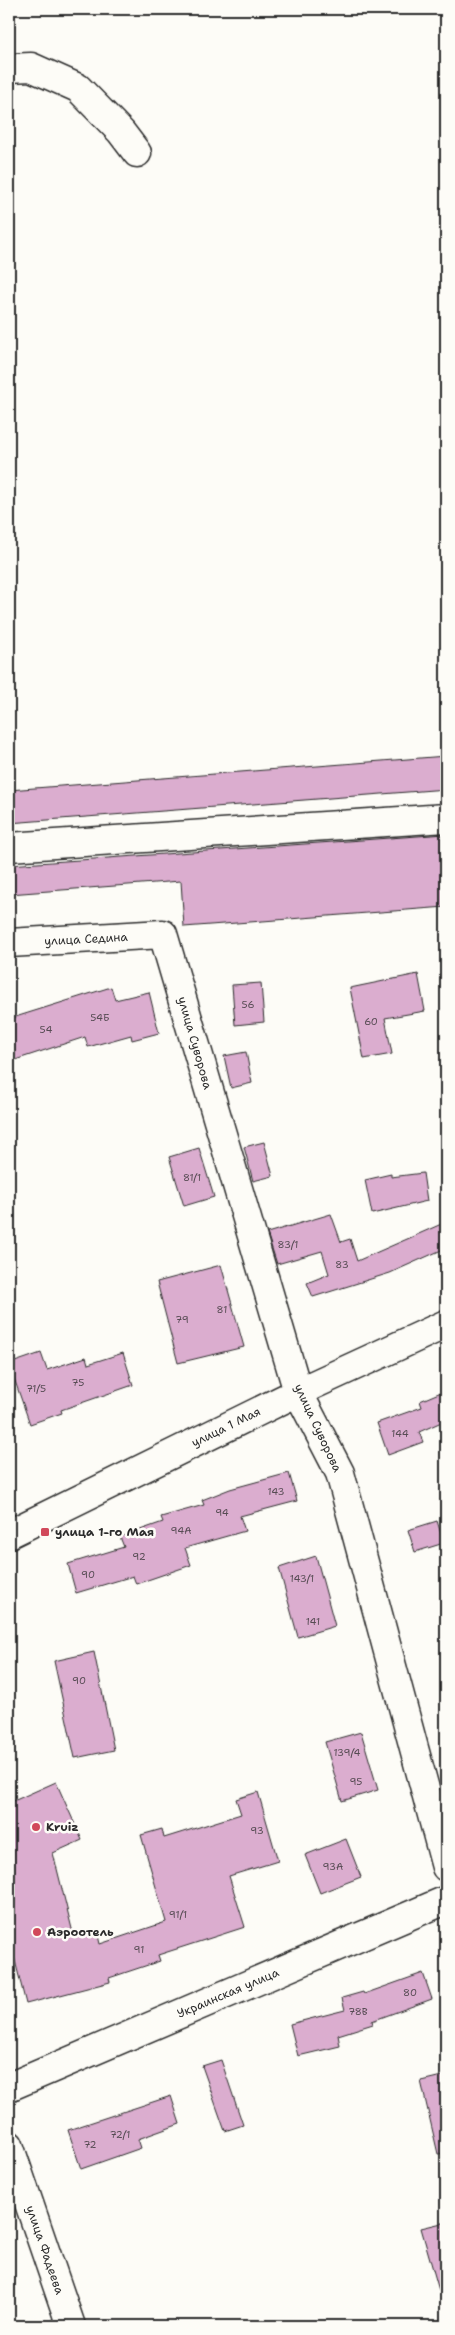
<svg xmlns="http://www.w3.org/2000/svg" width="455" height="2335" font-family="'Shantell Sans',sans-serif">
<rect width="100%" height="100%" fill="#fdfcf7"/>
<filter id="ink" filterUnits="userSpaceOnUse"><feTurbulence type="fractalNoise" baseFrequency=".02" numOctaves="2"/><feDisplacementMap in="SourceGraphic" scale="10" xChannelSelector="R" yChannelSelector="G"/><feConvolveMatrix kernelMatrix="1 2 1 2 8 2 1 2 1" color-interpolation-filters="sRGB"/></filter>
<g filter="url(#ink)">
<!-- building -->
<path fill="#dbadcf" stroke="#2b2b2b" d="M 446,756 L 446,789 L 9,823 L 9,790 Z
M 446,834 L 446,907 L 184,927 L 181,881 L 9,894 L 9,865 Z
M 418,974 L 425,1011 L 385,1018 L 392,1054 L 364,1059 L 350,988 Z
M 261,983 L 264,1022 L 235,1025 L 232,985 Z
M 111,987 L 115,1000 L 149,992 L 159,1033 L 132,1040 L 131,1035 L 88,1047 L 85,1037 L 9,1062 L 9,1019 Z
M 246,1052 L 252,1083 L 231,1088 L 224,1056 Z
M 264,1142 L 273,1176 L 253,1181 L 244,1147 Z
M 199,1148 L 214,1197 L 184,1206 L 169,1157 Z
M 423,1173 L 427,1201 L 372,1214 L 365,1180 L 391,1174 L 391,1177 Z
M 331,1214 L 341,1242 L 350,1239 L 357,1261 L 446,1222 L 446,1248 L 390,1273 L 313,1297 L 307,1283 L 329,1274 L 322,1251 L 277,1264 L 267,1233 Z
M 221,1265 L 244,1347 L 178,1363 L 157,1282 Z
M 41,1353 L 47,1370 L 86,1357 L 88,1364 L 123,1353 L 133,1385 L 61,1410 L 62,1413 L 30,1424 L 9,1364 Z
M 446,1390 L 446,1420 L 419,1432 L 423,1442 L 388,1455 L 377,1423 L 422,1407 L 420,1401 Z
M 289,1473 L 297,1501 L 240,1516 L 245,1531 L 185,1548 L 191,1565 L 136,1584 L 133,1576 L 76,1593 L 68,1564 L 124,1547 L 120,1537 L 163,1522 L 161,1517 L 204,1505 L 202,1500 L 230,1489 Z
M 437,1521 L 444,1543 L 415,1552 L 408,1530 Z
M 316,1556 L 335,1626 L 298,1637 L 279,1568 Z
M 94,1652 L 114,1750 L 75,1758 L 54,1661 Z
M 361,1732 L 378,1790 L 342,1801 L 325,1742 Z
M 56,1782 L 82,1840 L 53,1853 L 74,1937 L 97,1931 L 100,1944 L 166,1922 L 141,1835 L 162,1829 L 164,1838 L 241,1814 L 236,1799 L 258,1792 L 278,1861 L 229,1876 L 245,1927 L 158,1955 L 160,1961 L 109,1978 L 110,1982 L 26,2004 L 9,1937 L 9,1803 Z
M 346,1839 L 361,1877 L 320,1893 L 305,1855 Z
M 423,1973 L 432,1999 L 372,2021 L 373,2024 L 338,2035 L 340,2046 L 298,2056 L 290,2024 L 345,2010 L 342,1998 L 363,1992 L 364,1994 Z
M 221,2060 L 243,2125 L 225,2131 L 202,2066 Z
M 446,2075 L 446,2153 L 438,2154 L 421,2081 Z
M 171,2096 L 180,2124 L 138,2139 L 141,2148 L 81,2169 L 68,2130 Z
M 446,2222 L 446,2294 L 440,2294 L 421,2228 Z"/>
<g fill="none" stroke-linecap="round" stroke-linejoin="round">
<!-- minor casing -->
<g stroke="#2b2b2b" stroke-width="31">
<path id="minor" d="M 9,68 L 31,67 L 78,88 L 121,132 L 137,153
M 9,847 L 446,818
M 9,943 L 163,934 L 298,1392 L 340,1473 L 446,1867
M 9,1534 L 298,1392 L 446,1324
M 9,2087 L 446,1900"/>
</g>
<!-- major casing -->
<g stroke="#2b2b2b" stroke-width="31">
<path id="major" d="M 9,2145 L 71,2326"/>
</g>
<!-- minor -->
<use href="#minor" stroke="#fdfcf7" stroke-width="28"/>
<!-- major -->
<use href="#major" stroke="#fdfcf7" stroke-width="28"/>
</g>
</g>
<!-- markers -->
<g fill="#d1495b" stroke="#fdfcf7" stroke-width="2">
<rect x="40" y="1527" width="10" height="10" rx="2.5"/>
<circle cx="36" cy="1827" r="5"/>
<circle cx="37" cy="1932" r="5"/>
</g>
<g text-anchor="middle" stroke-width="5" stroke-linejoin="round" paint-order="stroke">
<!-- number labels -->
<g font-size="10" fill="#574c54">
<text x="248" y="1008">56</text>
<text x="100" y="1021">54Б</text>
<text x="371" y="1025">60</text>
<text x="46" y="1033">54</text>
<text x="192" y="1181">81/1</text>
<text x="288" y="1248">83/1</text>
<text x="342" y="1268">83</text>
<text x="222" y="1313">81</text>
<text x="182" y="1323">79</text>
<text x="78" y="1386">75</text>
<text x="36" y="1392">71/5</text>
<text x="400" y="1437">144</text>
<text x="276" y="1495">143</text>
<text x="222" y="1516">94</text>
<text x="181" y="1534">94А</text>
<text x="139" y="1560">92</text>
<text x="88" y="1578">90</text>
<text x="302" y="1582">143/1</text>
<text x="313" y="1625">141</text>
<text x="79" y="1684">90</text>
<text x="347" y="1756">139/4</text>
<text x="356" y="1785">95</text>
<text x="257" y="1834">93</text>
<text x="333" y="1870">93А</text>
<text x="178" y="1918">91/1</text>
<text x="139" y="1953">91</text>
<text x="410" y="1996">80</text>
<text x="358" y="2015">78В</text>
<text x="120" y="2138">72/1</text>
<text x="90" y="2148">72</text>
</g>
<!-- street labels -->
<g font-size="12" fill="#2b2b2b" stroke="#fdfcf7">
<text transform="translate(86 939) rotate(-3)" y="4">улица Седина</text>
<text transform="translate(195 1043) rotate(74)" y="4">улица Суворова</text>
<text transform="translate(226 1427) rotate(-26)" y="4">улица 1 Мая</text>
<text transform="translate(318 1428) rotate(65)" y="4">улица Суворова</text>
<text transform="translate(228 1993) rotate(-23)" y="4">Украинская улица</text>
<text transform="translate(45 2250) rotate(71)" y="4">улица Фадеева</text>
</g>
<!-- poi labels -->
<g font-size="12" font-weight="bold" fill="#2b2b2b" stroke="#fdfcf7" text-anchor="start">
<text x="55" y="1536">улица 1-го Мая</text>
<text x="46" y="1831">Kruiz</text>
<text x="47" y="1936">Аэроотель</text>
</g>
</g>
<!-- margin -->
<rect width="455" height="2335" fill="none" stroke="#fdfcf7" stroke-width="30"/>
<rect x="15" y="15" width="425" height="2305" fill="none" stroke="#2b2b2b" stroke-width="2" filter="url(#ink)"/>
</svg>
